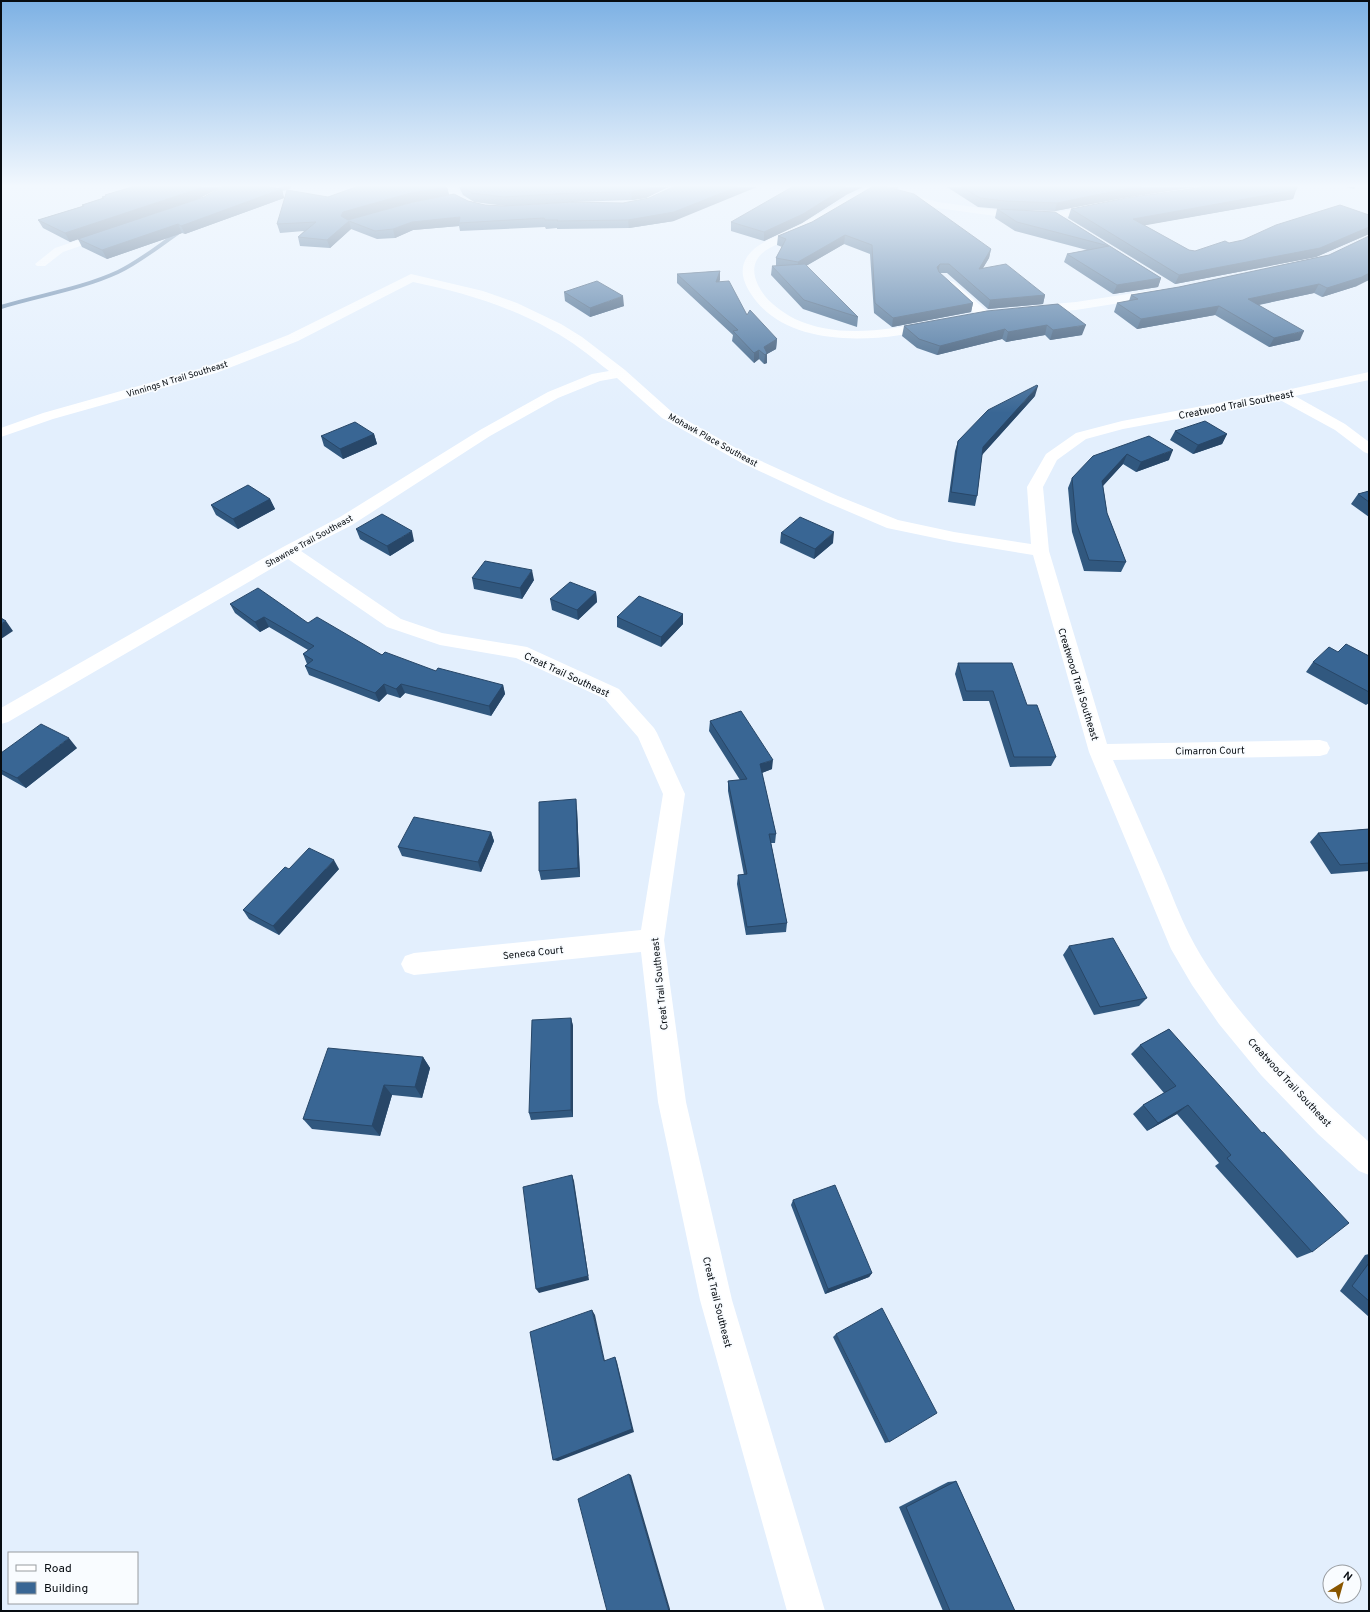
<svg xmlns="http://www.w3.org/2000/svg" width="1370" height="1612" font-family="Overpass,sans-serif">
<rect width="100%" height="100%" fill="#e3effd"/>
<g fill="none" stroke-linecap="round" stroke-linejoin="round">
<!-- stream -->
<path stroke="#5a7ca1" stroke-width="4" d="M 271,192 L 289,187
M 1,307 C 40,295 81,289 118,272 C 141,261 161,244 182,230"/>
<!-- street -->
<path fill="#fff" fill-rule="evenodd" d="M 447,187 L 457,187 C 462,205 477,198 485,207 L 480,210 C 465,207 451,203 447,187 Z
M 867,187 L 880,187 C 875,193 864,197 857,201 C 837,212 817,225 797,236 C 785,242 765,247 758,258 C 752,267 754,276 758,285 C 765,300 780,311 795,319 C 838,339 887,330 932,321 L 937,322 L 938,325 L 937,328 C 880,342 788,351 751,294 C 743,282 739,269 747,257 C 756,242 783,234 798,226 C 821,213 844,199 867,187 Z
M 896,191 L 938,202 L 1003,211 L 1055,213 L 1099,203 L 1104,206 L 1103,208 L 1055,219 L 1003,217 L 937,208 L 892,196 L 891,194 L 892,192 Z
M 108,230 L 112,231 L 114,233 L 112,235 L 63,252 L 45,266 L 37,266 L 35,264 L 55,248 Z
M 411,274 L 483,291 L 517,303 L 561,324 L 582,337 L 625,370 L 672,412 L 750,456 L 838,496 L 898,520 L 954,532 L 1031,544 L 1027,487 L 1046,454 L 1076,433 L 1122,421 L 1282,391 L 1369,372 L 1369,380 L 1295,396 L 1345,424 L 1369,442 L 1369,454 L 1364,452 L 1335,430 L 1280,400 L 1123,429 L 1086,439 L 1057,460 L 1043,487 L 1049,551 L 1107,744 L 1320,740 L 1327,742 L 1330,748 L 1327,754 L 1320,756 L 1113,760 C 1130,798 1147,837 1164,876 C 1172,895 1180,916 1189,934 C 1228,1011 1306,1085 1369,1142 L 1369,1175 L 1359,1171 L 1318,1134 L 1261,1075 L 1219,1024 L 1192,985 L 1171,949 L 1089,752 L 1033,555 L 954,542 L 887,528 L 826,502 L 740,462 L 662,418 L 617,378 L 600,381 L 558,398 L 490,436 L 352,525 L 301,551 L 401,619 L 442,633 L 527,647 L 619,689 L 654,728 L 657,733 L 685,794 L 664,940 L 686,1102 L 732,1300 L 825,1611 L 787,1611 L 700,1300 L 658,1102 L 641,952 L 414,975 L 405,972 L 401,964 L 405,956 L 414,953 L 641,930 L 663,794 L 638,737 L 605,699 L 516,658 L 440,645 L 387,627 L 288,559 L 8,722 L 1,724 L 1,708 L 283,547 L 340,517 L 480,430 L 548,392 L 592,374 L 609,371 C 590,356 572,341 551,330 C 507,305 461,292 413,282 L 298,341 L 216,373 L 53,419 L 1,437 L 1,428 L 43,413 L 206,367 L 288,335 Z
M 950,281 L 954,282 L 988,312 L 990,315 L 988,318 L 980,318 L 946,288 L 944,285 L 946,282 Z
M 1160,289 L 1164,290 L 1166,293 L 1164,296 L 1076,310 L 1031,314 L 1027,313 L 1025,310 L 1027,307 L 1031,306 L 1076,302 Z"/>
</g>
<!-- wall -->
<path fill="#31587f" d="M 132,187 L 221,187 L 198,199 L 141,218 L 275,188 L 282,189 L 284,198 L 185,234 L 182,233 L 107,259 L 82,247 L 78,239 L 70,242 L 43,228 L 38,220 L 83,206 L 82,205 L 103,198 L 102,197 L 106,196 L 105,195 Z
M 356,187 L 447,187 L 449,195 L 413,202 L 348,220 L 468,201 L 485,205 L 674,221 L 629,228 L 557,229 L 557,228 L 546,229 L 545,227 L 460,231 L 459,226 L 413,230 L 395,238 L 377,239 L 351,229 L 330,248 L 300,246 L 298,237 L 304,231 L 280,233 L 277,224 L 328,197 Z
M 459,187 L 668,187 L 646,198 L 632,200 L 573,202 L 505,206 L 474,202 L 463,195 Z
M 889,187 L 899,187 L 897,189 Z
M 947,187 L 1195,187 L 1123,198 L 1055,211 L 1016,210 L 1055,212 L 1161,278 L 1158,287 L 1113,294 L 1064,262 L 1067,254 L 1087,250 L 1015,231 L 995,218 L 997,209 L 1001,209 L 978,207 Z
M 1346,187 L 1355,187 L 1354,189 Z
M 1296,190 L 1293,199 L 1144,225 L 1189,250 L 1195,251 L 1369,215 L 1369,234 L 1316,257 L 1175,284 L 1068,218 L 1071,209 Z
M 846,195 L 802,223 L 764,241 L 731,231 L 731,222 Z
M 812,222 L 991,249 L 989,258 L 983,268 L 1045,295 L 1043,304 L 988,309 L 947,273 L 939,273 L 973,303 L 971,312 L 892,327 L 874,313 L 870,254 L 844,244 L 806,266 L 858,317 L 857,327 L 803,309 L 771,275 L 772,266 L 776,266 L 776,258 L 782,247 L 777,245 L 778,236 Z
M 1329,255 L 1357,286 L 1322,297 L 1314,293 L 1259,305 L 1300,340 L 1269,347 L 1215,315 L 1137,329 L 1114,312 L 1117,303 L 1129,301 L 1131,295 L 1179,287 Z
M 720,271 L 719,282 L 747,315 L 777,339 L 776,349 L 767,354 L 767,363 L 764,364 L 759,359 L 754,363 L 732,341 L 733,335 L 677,283 L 677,274 Z
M 564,292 L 624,306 L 590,317 L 565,301 Z
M 1058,304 L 1082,335 L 1050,340 L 1045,335 L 1006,342 L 1002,339 L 937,355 L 917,348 L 902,336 L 904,326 Z
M 1035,396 L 982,455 L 977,496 L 975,506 L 948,502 L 955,451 L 958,441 Z
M 1175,431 L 1227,434 L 1222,444 L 1193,454 L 1170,440 Z
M 374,434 L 377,444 L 343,459 L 324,446 L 321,436 Z
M 1149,436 L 1169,460 L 1136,472 L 1123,464 L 1103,486 L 1107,513 L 1126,562 L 1121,572 L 1084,571 L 1072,532 L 1068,488 L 1072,478 Z
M 1369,491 L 1369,517 L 1351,504 L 1358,494 Z
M 270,499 L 275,509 L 238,529 L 216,515 L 211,505 Z
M 356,529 L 414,541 L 390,556 L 360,539 Z
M 781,533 L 833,543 L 814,559 L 780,543 Z
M 472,578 L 534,580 L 522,599 L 474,589 Z
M 596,592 L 597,602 L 578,620 L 552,610 L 550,599 Z
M 230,604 L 308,623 L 382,655 L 436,671 L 503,685 L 505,694 L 491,716 L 405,693 L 400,698 L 387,694 L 379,702 L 309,675 L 305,666 L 307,664 L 303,654 L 308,650 L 269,627 L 260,632 L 235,613 Z
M 683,614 L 683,624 L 661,647 L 617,627 L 617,617 Z
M 1338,652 L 1369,656 L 1369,703 L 1366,705 L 1306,672 L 1313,662 Z
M 958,663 L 1027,705 L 1056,757 L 1051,766 L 1010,767 L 989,701 L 963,701 L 955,674 Z
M 710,721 L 772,769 L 762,773 L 776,834 L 775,843 L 771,843 L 787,923 L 786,932 L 746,935 L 737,884 L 738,875 L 744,875 L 728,791 L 728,781 L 740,780 L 709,731 Z
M 77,748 L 26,788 L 1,774 L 1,753 Z
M 577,809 L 580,877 L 541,880 L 539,871 Z
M 1369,829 L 1369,871 L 1331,874 L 1310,842 L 1318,833 Z
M 491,832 L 494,841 L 481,872 L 402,856 L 398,847 Z
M 289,869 L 339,869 L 279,935 L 249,919 L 243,910 Z
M 1069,946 L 1147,998 L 1139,1006 L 1094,1015 L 1063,955 Z
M 571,1018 L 573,1026 L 573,1117 L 531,1120 L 529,1113 Z
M 1169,1029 L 1312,1252 L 1297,1258 L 1215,1166 L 1219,1163 L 1177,1114 L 1147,1131 L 1133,1114 L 1143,1105 L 1164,1093 L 1131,1054 L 1140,1045 Z
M 423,1057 L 430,1068 L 422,1098 L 392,1095 L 380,1136 L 312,1129 L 303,1119 Z
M 793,1200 L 872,1273 L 869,1277 L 825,1294 L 791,1205 Z
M 1369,1254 L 1369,1317 L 1340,1291 L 1365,1255 Z
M 836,1334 L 889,1442 L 885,1443 L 833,1337 Z
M 956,1481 L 1015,1611 L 943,1611 L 899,1507 L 948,1482 Z"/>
<!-- shaded-wall -->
<path fill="#284768" d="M 202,187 L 221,187 L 198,199 L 70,242 L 65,233 Z
M 445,187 L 447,187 L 449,195 L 413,202 L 346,221 L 341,216 L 343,212 L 411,193 Z
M 650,187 L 668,187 L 646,198 L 632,200 L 631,192 Z
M 737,187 L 757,187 L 674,221 L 629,228 L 628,220 Z
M 846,187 L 863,187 L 846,195 L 802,223 L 764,241 L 764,232 Z
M 1141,187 L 1195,187 L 1123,198 L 1055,211 L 1057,203 L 1125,189 Z
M 282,189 L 284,198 L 185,234 L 181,226 Z
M 1296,190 L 1293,199 L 1130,228 L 1133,219 Z
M 460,217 L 459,223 L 459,226 L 413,230 L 395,238 L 393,229 L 412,222 Z
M 349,221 L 351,229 L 330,248 L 327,240 Z
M 178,224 L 182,233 L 107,259 L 102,250 Z
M 1369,227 L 1369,234 L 1316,257 L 1175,284 L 1179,275 Z
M 845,235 L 844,244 L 797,271 L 798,262 Z
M 991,249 L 989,258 L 977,278 L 979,269 Z
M 940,264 L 938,272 L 937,267 Z
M 720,271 L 720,280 L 716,291 L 716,282 Z
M 1369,273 L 1369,280 L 1357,286 L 1322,297 L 1327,288 Z
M 1161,278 L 1158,287 L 1113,294 L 1117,285 Z
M 1319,284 L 1314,293 L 1243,308 L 1248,299 Z
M 1045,295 L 1043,304 L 988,309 L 990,300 Z
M 623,296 L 624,306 L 590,317 L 590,308 Z
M 973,303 L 971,312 L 892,327 L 893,318 Z
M 1219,306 L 1215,315 L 1137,329 L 1141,319 Z
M 1047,325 L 1045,335 L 1006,342 L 1008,332 Z
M 1086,325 L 1082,335 L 1050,340 L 1053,330 Z
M 1005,329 L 1002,339 L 937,355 L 940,346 Z
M 1304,331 L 1300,340 L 1269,347 L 1274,338 Z
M 777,339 L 776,349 L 767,354 L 767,363 L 764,364 L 765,355 L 764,347 Z
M 759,350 L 759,359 L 754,363 L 754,353 Z
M 1038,386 L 1035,396 L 980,457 L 983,447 Z
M 374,434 L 377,444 L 343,459 L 340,449 Z
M 1227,434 L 1222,444 L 1193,454 L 1198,445 Z
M 1173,450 L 1169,460 L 1136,472 L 1141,462 Z
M 1127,454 L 1123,464 L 1098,491 L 1102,481 Z
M 270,499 L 275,509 L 238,529 L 233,519 Z
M 412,531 L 414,541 L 390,556 L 387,546 Z
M 834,532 L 833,543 L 814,559 L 815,549 Z
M 532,570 L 534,580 L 522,599 L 520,588 Z
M 596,592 L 597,602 L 578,620 L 577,610 Z
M 683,614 L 683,624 L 661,647 L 661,637 Z
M 264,617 L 269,627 L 260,632 L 255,622 Z
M 6,621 L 13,631 L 1,639 L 1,624 Z
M 384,684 L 387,694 L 379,702 L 375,693 Z
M 401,684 L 405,693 L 400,698 L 396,689 Z
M 503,685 L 505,694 L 491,716 L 489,706 Z
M 69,738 L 77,748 L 26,788 L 17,778 Z
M 773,760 L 772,769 L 759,774 L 760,764 Z
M 576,799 L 577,809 L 580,877 L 578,868 Z
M 491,832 L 494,841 L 481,872 L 478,862 Z
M 334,860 L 339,869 L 279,935 L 273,926 Z
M 571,1018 L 573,1026 L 573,1117 L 571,1110 Z
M 423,1057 L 430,1068 L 422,1098 L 415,1087 Z
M 384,1085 L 392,1095 L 380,1136 L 372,1126 Z
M 1188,1105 L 1177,1114 L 1147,1131 L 1158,1123 Z
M 572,1175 L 574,1181 L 589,1280 L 539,1293 L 536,1289 Z
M 872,1273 L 869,1277 L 825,1294 L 828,1289 Z
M 592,1310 L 595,1315 L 606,1366 L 604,1361 Z
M 615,1357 L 617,1362 L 634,1432 L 558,1461 L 553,1460 Z
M 629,1474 L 631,1475 L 670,1609 L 670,1611 L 669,1611 Z"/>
<!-- building -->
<path fill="#396694" stroke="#284768" d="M 132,187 L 202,187 L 195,190 L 65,233 L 38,220 L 84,206 L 82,205 L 104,198 L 102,197 L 106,196 L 105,195 Z
M 222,187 L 267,187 L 282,189 L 181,226 L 178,224 L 102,250 L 78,239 L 204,197 Z
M 356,187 L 445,187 L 411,193 L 343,212 L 341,216 L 348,220 L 413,202 L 454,194 L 468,201 L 485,205 L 504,206 L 572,202 L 623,203 L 649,198 L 673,187 L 737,187 L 674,212 L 628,220 L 557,221 L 558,220 L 545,220 L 544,218 L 459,223 L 460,217 L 412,222 L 393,229 L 375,231 L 349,221 L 327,240 L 298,237 L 316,222 L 277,224 L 287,190 L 328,197 Z
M 462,187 L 650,187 L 645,189 L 631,192 L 572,193 L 504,197 L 472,193 Z
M 792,187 L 846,187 L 803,214 L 764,232 L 731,222 Z
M 872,187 L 887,187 L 914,194 L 991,249 L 979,269 L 1006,264 L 1045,295 L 990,300 L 949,264 L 940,264 L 937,267 L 939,272 L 973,303 L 893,318 L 875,303 L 872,245 L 845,235 L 798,262 L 776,258 L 786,239 L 778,236 L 812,222 Z
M 962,187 L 1141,187 L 1125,189 L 1057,203 L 1005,201 L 980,198 Z
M 1204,187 L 1297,187 L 1296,190 L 1133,219 L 1189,250 L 1195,251 L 1225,241 L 1229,243 L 1243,240 L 1276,225 L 1340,205 L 1369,215 L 1369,227 L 1320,248 L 1179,275 L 1071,209 L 1126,198 Z
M 997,209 L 1055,212 L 1161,278 L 1117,285 L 1067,254 L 1109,246 L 1017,222 Z
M 1369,236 L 1369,273 L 1362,277 L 1327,288 L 1319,284 L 1248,299 L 1304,331 L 1274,338 L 1219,306 L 1141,319 L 1117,303 L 1138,299 L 1131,295 L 1179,287 L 1329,255 Z
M 805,264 L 858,317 L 804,300 L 772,266 Z
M 720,271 L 716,282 L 729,281 L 747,315 L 750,310 L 777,339 L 764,347 L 767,353 L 765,355 L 759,350 L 754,353 L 733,331 L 738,330 L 677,274 Z
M 597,281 L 623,296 L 590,308 L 564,292 Z
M 1058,304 L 1086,325 L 1053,330 L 1047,325 L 1008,332 L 1005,329 L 940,346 L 919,339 L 904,326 L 987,311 Z
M 1037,385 L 1038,386 L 983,447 L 977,496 L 951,492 L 958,441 L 988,410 Z
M 1205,421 L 1227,434 L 1198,445 L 1175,431 Z
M 355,422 L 374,434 L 340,449 L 321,436 Z
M 1149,436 L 1173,450 L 1141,462 L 1127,454 L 1102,481 L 1107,513 L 1126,562 L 1089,560 L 1076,522 L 1072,478 L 1093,456 Z
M 248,485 L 270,499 L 233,519 L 211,505 Z
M 1369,491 L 1369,502 L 1358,494 Z
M 382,514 L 412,531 L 387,546 L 356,529 Z
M 800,517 L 834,532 L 815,549 L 781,533 Z
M 485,561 L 532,570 L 520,588 L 472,578 Z
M 570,582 L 596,592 L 577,610 L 550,599 Z
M 258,588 L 308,623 L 317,617 L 382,655 L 385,652 L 436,671 L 438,668 L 503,685 L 489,706 L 401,684 L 396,689 L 384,684 L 375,693 L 305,666 L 313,660 L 303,654 L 314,646 L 264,617 L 255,622 L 230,604 Z
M 639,596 L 683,614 L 661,637 L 617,617 Z
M 1,618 L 6,621 L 1,624 Z
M 1346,644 L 1369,656 L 1369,692 L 1313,662 L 1329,647 L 1338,652 Z
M 958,663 L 1012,663 L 1027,705 L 1037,705 L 1056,757 L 1014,757 L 993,691 L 966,691 Z
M 741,711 L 773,760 L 760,764 L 776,834 L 769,834 L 787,923 L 747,927 L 738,875 L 747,874 L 728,781 L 747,779 L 710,721 Z
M 41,724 L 69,738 L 17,778 L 1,770 L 1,753 Z
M 576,799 L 578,868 L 539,871 L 539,802 Z
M 414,817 L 491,832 L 478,862 L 398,847 Z
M 1369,829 L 1369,863 L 1340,865 L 1318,833 Z
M 309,848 L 334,860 L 273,926 L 243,910 L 285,867 L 289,869 Z
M 1113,938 L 1147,998 L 1100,1007 L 1069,946 Z
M 571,1018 L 571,1110 L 529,1113 L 532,1020 Z
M 1169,1029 L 1262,1133 L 1264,1132 L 1349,1223 L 1312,1252 L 1227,1158 L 1231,1155 L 1188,1105 L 1158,1123 L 1143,1105 L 1176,1086 L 1140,1045 Z
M 328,1048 L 423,1057 L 415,1087 L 384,1085 L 372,1126 L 303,1119 Z
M 572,1175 L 588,1276 L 536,1289 L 523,1187 Z
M 835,1185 L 872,1273 L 828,1289 L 793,1200 Z
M 1369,1263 L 1369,1301 L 1352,1286 Z
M 882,1308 L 937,1413 L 889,1442 L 836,1334 Z
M 592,1310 L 604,1361 L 615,1357 L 632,1429 L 553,1460 L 530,1332 Z
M 629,1474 L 669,1611 L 607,1611 L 578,1499 Z
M 956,1481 L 1015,1611 L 950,1611 L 906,1507 Z"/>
<!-- sky -->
<linearGradient id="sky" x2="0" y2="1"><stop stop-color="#7db1e4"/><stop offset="0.45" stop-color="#f2f8fe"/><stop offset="1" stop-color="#f2f8fe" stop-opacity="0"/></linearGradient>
<rect width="1370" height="413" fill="url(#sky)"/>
<g text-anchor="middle" stroke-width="3.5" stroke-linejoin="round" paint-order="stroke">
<!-- far-street labels -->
<g font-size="9" fill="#070c11" stroke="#f9fcff">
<text transform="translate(177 379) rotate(-17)" y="3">Vinnings N Trail Southeast</text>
<text transform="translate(713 440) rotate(29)" y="3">Mohawk Place Southeast</text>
<text transform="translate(309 541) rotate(-29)" y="3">Shawnee Trail Southeast</text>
</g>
<!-- street labels -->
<g font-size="10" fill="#070c11" stroke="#f9fcff">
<text transform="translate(1236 404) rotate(-11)" y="4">Creatwood Trail Southeast</text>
<text transform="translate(567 674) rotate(25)" y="4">Creat Trail Southeast</text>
<text transform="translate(1079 684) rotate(73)" y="4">Creatwood Trail Southeast</text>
<text transform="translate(1210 750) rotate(-1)" y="4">Cimarron Court</text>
<text transform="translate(533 952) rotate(-6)" y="4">Seneca Court</text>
<text transform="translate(659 984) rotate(-96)" y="4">Creat Trail Southeast</text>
<text transform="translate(1290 1082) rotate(47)" y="4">Creatwood Trail Southeast</text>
<text transform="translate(718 1302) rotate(76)" y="4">Creat Trail Southeast</text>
</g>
</g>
<!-- border -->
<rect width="1370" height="1612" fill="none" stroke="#070c11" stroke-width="4"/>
<!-- legend -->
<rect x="8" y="1552" width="130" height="52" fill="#f9fcff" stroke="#989ca0"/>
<rect x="16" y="1565" width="20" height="6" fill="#ffffff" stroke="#989ca0"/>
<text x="44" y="1572" font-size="12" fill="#070c11">Road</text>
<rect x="16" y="1582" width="20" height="12" fill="#396694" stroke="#989ca0"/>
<text x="44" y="1592" font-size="12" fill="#070c11">Building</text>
<!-- north arrow -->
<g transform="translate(1342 1584) rotate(37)"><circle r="19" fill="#f9fcff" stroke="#989ca0"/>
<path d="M0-3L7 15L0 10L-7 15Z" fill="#895600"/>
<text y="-6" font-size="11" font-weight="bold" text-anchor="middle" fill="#070c11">N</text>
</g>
</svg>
